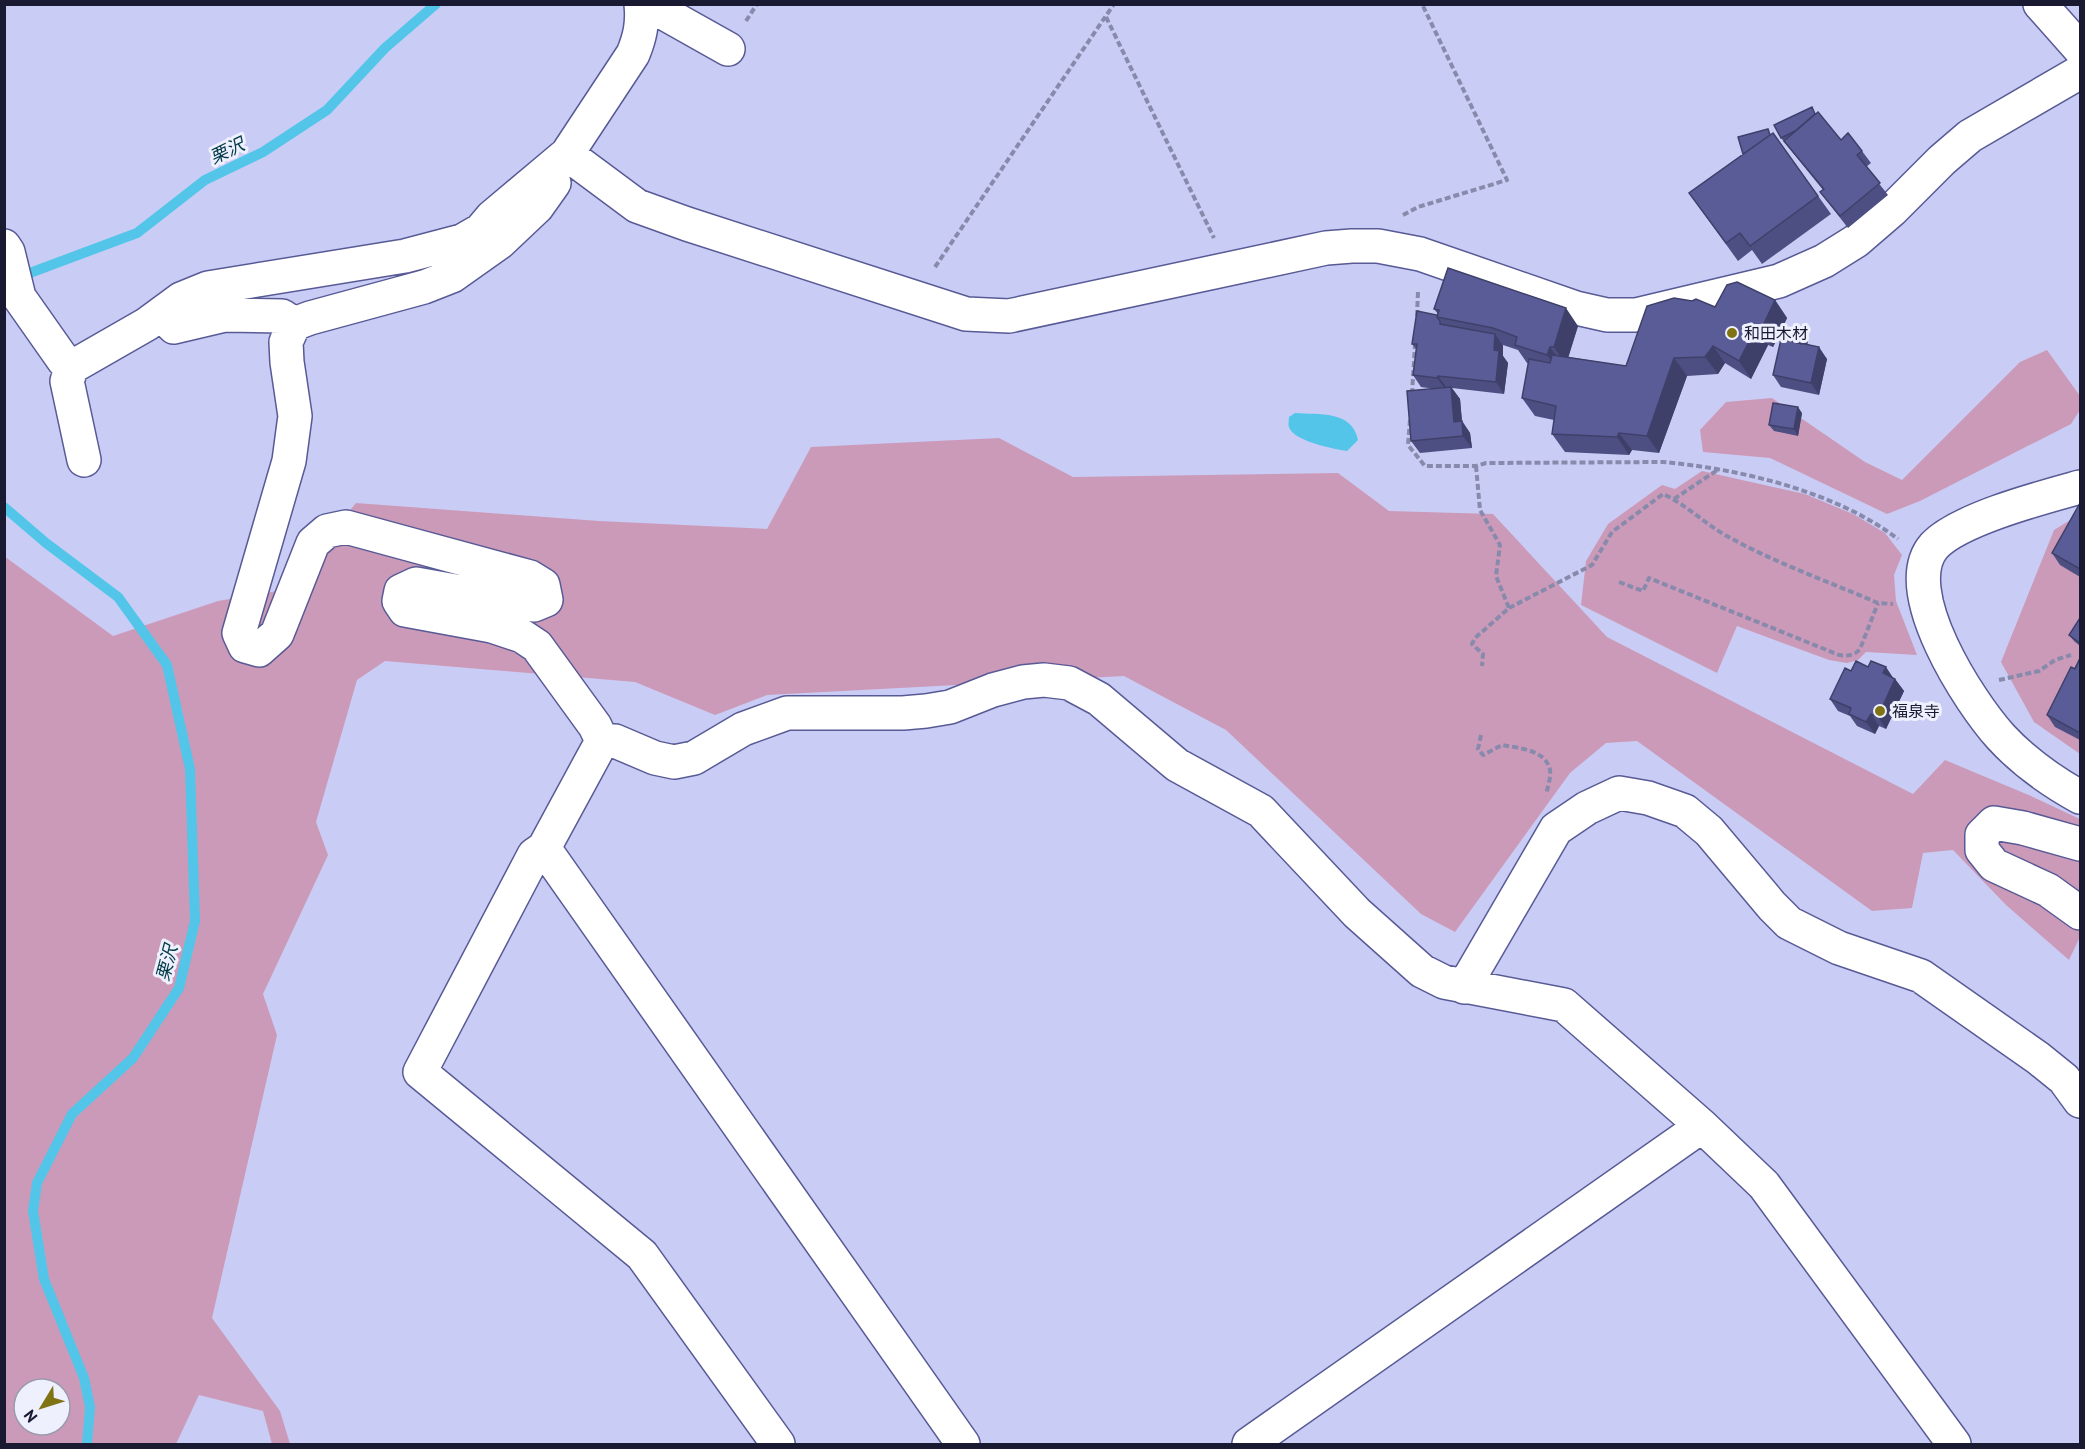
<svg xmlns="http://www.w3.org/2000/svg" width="2085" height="1449" font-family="'PT Sans','Noto Sans JP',sans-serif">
<rect width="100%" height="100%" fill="#c9cdf5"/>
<!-- green -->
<path fill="#cc9ab9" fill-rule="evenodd" d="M 2047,350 L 2080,396 L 2080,410 L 2071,424 L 1920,501 L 1887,514 L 1770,458 L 1703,452 L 1700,430 L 1726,402 L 1772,398 L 1865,462 L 1902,480 L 2020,362 Z
M 999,438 L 1073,477 L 1338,473 L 1389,511 L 1493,514 L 1607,637 L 1913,794 L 1945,760 L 2031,796 L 2080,819 L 2080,937 L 2069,960 L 2006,905 L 1953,850 L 1923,853 L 1912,908 L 1872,911 L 1637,741 L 1606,743 L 1570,773 L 1455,932 L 1421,914 L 1226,730 L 1124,676 L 767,695 L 715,715 L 635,682 L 385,661 L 357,680 L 316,822 L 328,855 L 263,994 L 277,1035 L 212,1318 L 280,1411 L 290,1444 L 272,1444 L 263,1411 L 199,1395 L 176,1444 L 5,1444 L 4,556 L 113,636 L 218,601 L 283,590 L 356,503 L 599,521 L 767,529 L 811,447 ZM 24,1389 L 60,1389 L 60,1425 L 24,1425 Z
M 1702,471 L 1805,494 L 1853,514 L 1885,533 L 1902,555 L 1894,575 L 1896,601 L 1917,655 L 1866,652 L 1858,660 L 1847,663 L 1829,660 L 1737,626 L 1717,673 L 1581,605 L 1586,561 L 1608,524 L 1662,485 L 1675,489 Z
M 2080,514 L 2080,754 L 2034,722 L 2001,662 L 2054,530 Z"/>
<!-- water -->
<path fill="#52c5e8" d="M 1295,413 C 1319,415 1352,410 1358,440 L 1347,451 C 1334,449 1293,441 1289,427 C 1288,426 1289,418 1289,417 Z"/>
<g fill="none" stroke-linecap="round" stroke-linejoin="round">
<!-- stream -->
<path stroke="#52c5e8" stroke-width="10" d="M 19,277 L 137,233 L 205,180 L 263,152 L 327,110 L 385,48 L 436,4
M 4,507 L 46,543 L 118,597 L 167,665 L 190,769 L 195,921 L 179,988 L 133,1058 L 72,1114 L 37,1183 L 33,1211 L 44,1279 L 84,1378 L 90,1407 L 87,1444"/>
<!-- minor casing -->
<g stroke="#585a95" stroke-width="36">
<path id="minor" d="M 648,4 L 728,49
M 567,154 L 637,206 L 687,224 L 966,314 L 1009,316 L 1326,248 L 1352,246 L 1378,246 L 1420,254 L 1576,308 L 1607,315 L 1636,315 L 1779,281 L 1824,261 L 1856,241 L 1892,210 L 1942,160 L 1970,136 L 2080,72
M 549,169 L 554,183 L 537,207 L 500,242 L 452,276 L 424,287 L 310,318 L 294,324 L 286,342 L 287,362 L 295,416 L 289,461 L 239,633 L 245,646 L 259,650 L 277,634 L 313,543 L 327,531 L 346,527 L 530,577 L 543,585 L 546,600 L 534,605 L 416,584 L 401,591 L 399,601 L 405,610 L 492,626 L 522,636 L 537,646 L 595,726 L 602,741 L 544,848 L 534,855 L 420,1072 L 642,1255 L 778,1444
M 4,246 L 8,252 L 19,297 L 64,361 L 72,367
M 161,314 L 174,327 L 225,315 L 282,316 L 294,324
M 84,460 L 67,381 L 72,367 L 147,324 L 181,299 L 208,288 L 405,256 L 462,241 L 481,230 L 492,217 L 567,154 L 633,54 C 640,37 643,23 641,4
M 2080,487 C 2044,497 1959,519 1934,546 C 1896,590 1970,703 2001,737 C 2024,762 2051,781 2080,797
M 602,741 L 615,741 L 655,758 L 674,762 L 694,758 L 743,729 L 787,713 L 903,713 L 926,711 L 950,707 L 993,690 L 1023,682 L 1044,680 L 1069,683 L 1099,699 L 1177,765 L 1261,811 L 1357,913 L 1422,971 L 1444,982 L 1564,1005 L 1702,1126
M 2080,844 L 2023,828 L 1994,823 L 1982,835 L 1982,850 L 1994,865 L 2048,890 L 2080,913
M 544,848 L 963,1444
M 1464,987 L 1556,829 L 1587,808 L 1619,793 L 1648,798 L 1685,811 L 1709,831 L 1772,906 L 1789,923 L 1839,948 L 1921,976 L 2038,1058 L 2064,1079 L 2080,1101
M 1249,1444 L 1702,1126 L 1764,1185 L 1954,1444"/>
</g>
<!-- major casing -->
<g stroke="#585a95" stroke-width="36">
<path id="major" d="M 2040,4 L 2080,49"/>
</g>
<!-- path -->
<path stroke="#888aac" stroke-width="4" stroke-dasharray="6 3" stroke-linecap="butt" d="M 1106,17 L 1214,238
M 746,21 L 757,4
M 1403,215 L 1418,207 L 1507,180 L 1422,4
M 935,267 L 1114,4
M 1417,316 L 1418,291
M 1412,394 L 1415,345
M 1410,420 L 1408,445 L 1425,466 L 1476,466 L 1486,463 L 1663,462 C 1740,469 1835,491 1898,539
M 1476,466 L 1480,510 L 1500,545 L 1496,576 L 1509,608 L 1475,638 L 1472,644 L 1483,654 L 1482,666
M 1674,499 L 1719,469
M 1619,582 L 1643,591 L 1649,578 L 1839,655 C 1848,656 1854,656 1860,649 L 1878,603
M 1509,608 L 1592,565 L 1612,532 L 1663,494 C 1685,504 1703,522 1725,535 C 1773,562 1827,581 1878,603 L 1893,604
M 1999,680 L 2039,671 L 2055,660 L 2071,655
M 1481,735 L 1478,749 L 1483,755 L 1502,745 C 1519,748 1546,750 1550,770 C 1551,777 1548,787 1546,794"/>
<!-- minor -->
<use href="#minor" stroke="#fff" stroke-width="33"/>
<!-- major -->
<use href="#major" stroke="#fff" stroke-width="33"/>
</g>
<!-- wall -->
<path fill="#4d4f82" d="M 1817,113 L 1841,140 L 1862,151 L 1871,163 L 1866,167 L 1888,195 L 1848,228 L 1820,192 L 1823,190 L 1781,138 Z
M 1773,133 L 1831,214 L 1762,264 L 1752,250 L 1738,261 L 1689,193 Z
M 1775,300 L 1787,318 L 1773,347 L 1768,345 L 1751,379 L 1725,363 L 1718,374 L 1687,376 L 1659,453 L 1632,450 L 1629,455 L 1565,452 L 1552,434 L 1554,420 L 1535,416 L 1522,398 L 1529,363 L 1527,363 L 1518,350 L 1503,345 L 1503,356 L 1508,363 L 1504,394 L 1452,388 L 1460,399 L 1462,421 L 1470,433 L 1472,448 L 1420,453 L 1411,441 L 1435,389 L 1421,387 L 1413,375 L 1416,349 L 1412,344 L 1437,315 L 1438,314 L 1434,309 L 1578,326 L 1568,357 L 1626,366 L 1715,307 Z
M 1789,341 L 1808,341 L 1807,345 L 1827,359 L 1819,395 L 1781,387 L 1773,375 Z
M 1802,413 L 1798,436 L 1774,431 L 1769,425 Z
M 2080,503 L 2080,577 L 2060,565 L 2052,553 Z
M 2080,618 L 2080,646 L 2074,641 L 2069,635 Z
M 2080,658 L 2080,740 L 2055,727 L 2047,715 Z
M 1893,678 L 1895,679 L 1904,691 L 1886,729 L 1879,726 L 1875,734 L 1857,726 L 1850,716 L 1838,711 L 1830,699 Z"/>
<!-- shaded-wall -->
<path fill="#3f406a" d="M 1775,300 L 1787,318 L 1773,347 L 1761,330 Z
M 1566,308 L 1578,326 L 1566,365 L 1554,347 Z
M 1756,328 L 1768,345 L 1751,379 L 1739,361 Z
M 1495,334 L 1503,346 L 1503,356 L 1508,363 L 1504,394 L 1496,382 L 1494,350 Z
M 1803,335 L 1808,341 L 1805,353 L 1801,347 Z
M 1713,346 L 1725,363 L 1718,374 L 1705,357 Z
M 1550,347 L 1563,364 L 1560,372 L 1547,355 Z
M 1819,347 L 1827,359 L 1819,395 L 1811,383 Z
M 1674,358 L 1687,376 L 1659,453 L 1647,436 Z
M 1438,376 L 1446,387 L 1446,390 L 1437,378 Z
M 1451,387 L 1460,399 L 1463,434 L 1454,422 Z
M 1798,407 L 1802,413 L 1798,436 L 1794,429 Z
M 1462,421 L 1470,433 L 1472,448 L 1463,436 Z
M 1619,433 L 1632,450 L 1629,455 L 1617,437 Z
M 1886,667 L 1894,679 L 1883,673 Z
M 1895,679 L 1904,691 L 1886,729 L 1878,717 Z
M 1871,714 L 1879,726 L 1875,734 L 1866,722 Z"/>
<!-- building -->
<path fill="#5a5c97" stroke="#3f406a" stroke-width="1.5" d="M 1812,107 L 1815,114 L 1795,131 L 1781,138 L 1774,125 Z
M 1818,112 L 1841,140 L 1848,133 L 1862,151 L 1857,155 L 1880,183 L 1840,216 L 1820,192 L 1824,189 L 1784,141 Z
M 1768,129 L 1770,135 L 1743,154 L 1738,137 Z
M 1773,133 L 1818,196 L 1750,246 L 1740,233 L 1726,243 L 1689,193 Z
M 1448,268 L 1566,308 L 1554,347 L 1550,347 L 1547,355 L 1515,345 L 1517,337 L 1493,328 L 1437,317 L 1439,310 L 1434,309 Z
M 1737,282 L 1775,300 L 1761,330 L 1756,328 L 1739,361 L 1713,346 L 1705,357 L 1674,358 L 1647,436 L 1619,433 L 1617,437 L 1552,434 L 1556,406 L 1522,398 L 1529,359 L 1550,363 L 1552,355 L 1626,366 L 1647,306 L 1674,298 L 1692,301 L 1696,299 L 1715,307 L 1727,285 Z
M 1417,311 L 1437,315 L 1437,317 L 1440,321 L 1440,324 L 1495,334 L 1494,350 L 1499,351 L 1496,382 L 1438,376 L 1437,378 L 1413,375 L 1417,344 L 1412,344 Z
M 1790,332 L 1803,335 L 1802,344 L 1789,341 Z
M 1781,339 L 1819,347 L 1811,383 L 1773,375 Z
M 1451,387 L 1454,422 L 1462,421 L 1463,436 L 1411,441 L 1407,391 Z
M 1773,403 L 1798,407 L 1794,429 L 1769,425 Z
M 2080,503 L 2080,569 L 2052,553 Z
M 2080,618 L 2080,643 L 2069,635 Z
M 2080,658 L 2080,733 L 2047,715 L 2071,667 L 2075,669 Z
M 1856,661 L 1868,667 L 1871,661 L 1886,667 L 1883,673 L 1895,679 L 1878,717 L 1871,714 L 1866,722 L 1849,714 L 1851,708 L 1830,699 L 1845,668 L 1851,671 Z"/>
<!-- markers -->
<g fill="#7f7314" stroke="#eef0fe" stroke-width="2">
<circle cx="1732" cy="333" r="6"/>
<circle cx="1880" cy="711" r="6"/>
</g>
<g text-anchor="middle" stroke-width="6" stroke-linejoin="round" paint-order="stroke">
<!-- poi labels -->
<g font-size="16" fill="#191931" stroke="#eef0fe" text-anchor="start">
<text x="1744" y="339">和田木材</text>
<text x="1892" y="717">福泉寺</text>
</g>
<!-- water labels -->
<g font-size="18" font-style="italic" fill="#033a48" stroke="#eef0fe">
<text transform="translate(227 151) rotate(-26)" y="6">栗沢</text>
<text transform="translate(167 963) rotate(-75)" y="6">栗沢</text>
</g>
</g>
<!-- border -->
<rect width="2085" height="1449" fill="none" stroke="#191931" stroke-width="12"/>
<!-- north arrow -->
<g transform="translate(42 1407) rotate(232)"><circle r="28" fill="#eef0fe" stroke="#999aac" stroke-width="1.5"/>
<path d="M0-4.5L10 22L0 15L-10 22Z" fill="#7f7314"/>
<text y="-9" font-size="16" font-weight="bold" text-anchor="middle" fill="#191931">N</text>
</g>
</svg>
